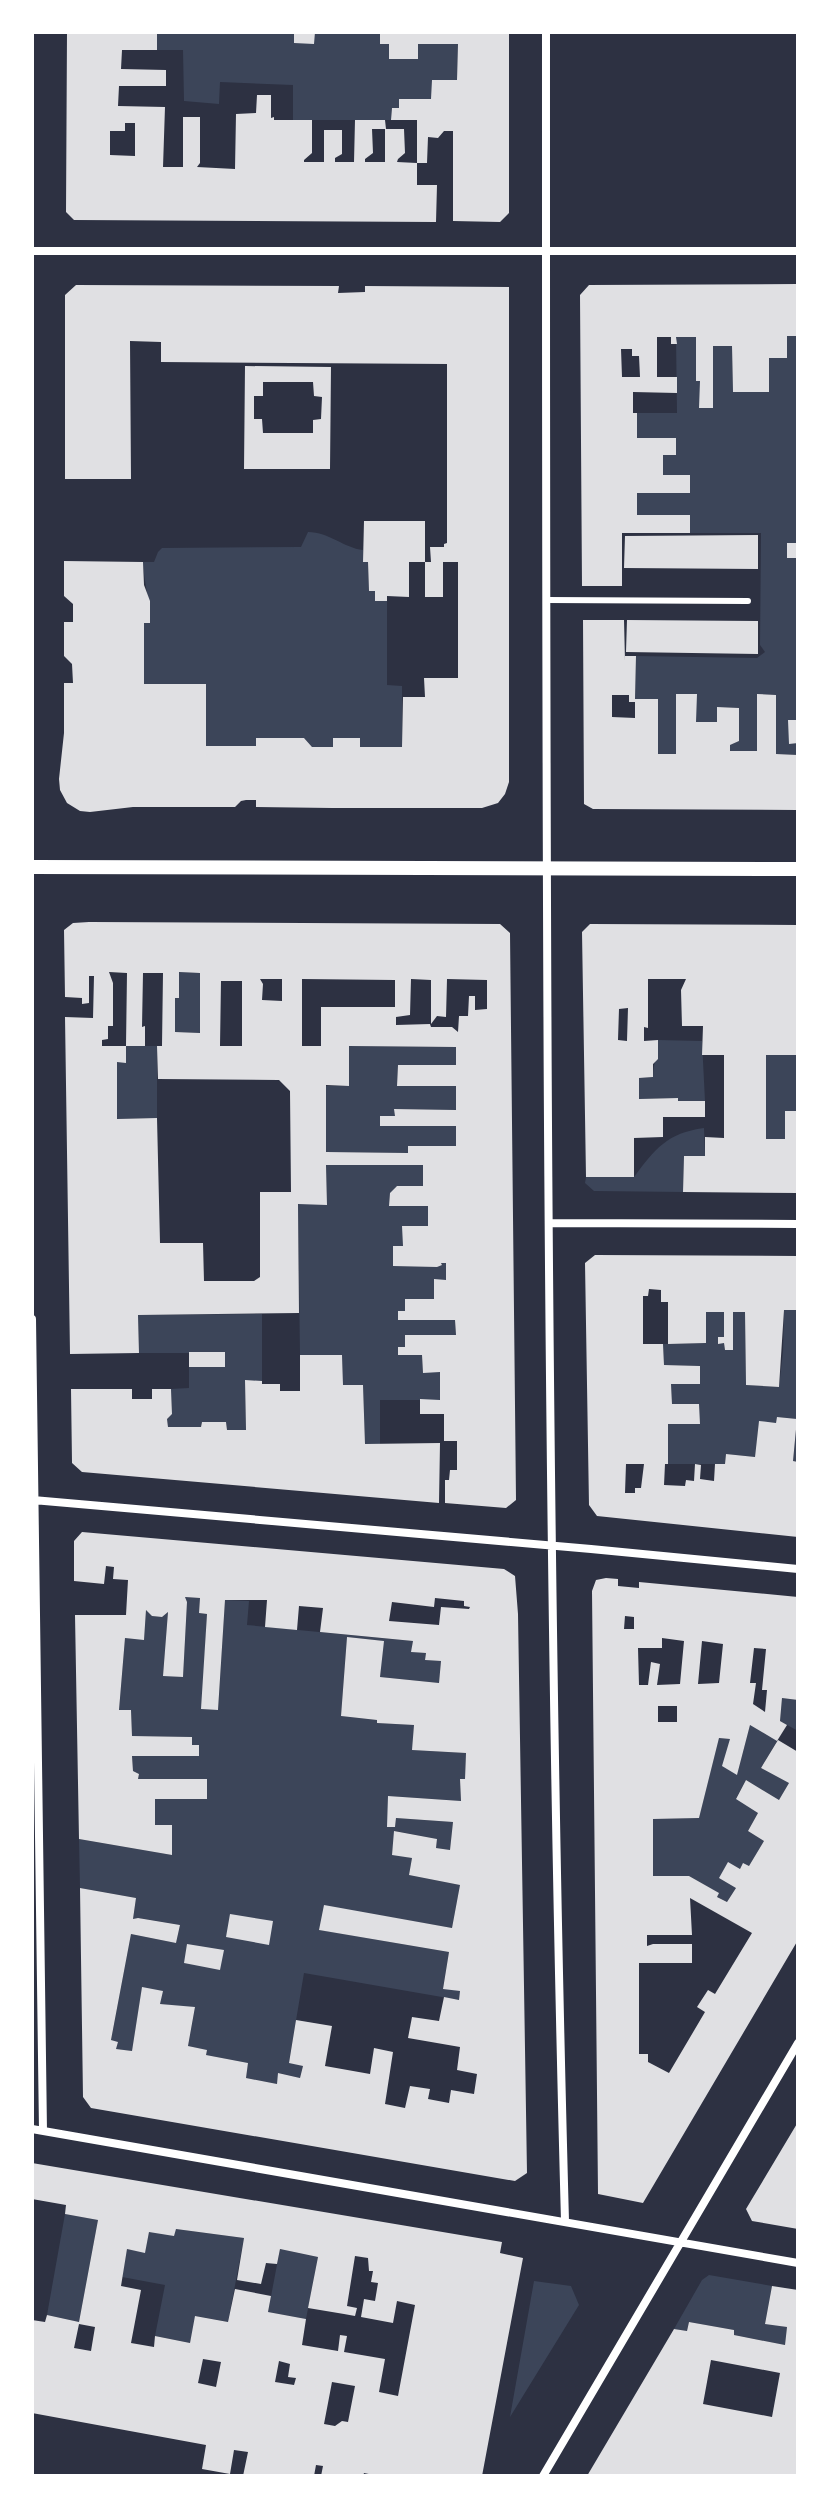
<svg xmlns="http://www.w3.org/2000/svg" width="830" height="2508" font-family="'Open Sans',sans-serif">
<rect width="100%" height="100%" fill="#2d3142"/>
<!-- green -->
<path fill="#3c4559" d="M 118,32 L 380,32 L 389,44 L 389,59 L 418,59 L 418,44 L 458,44 L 457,80 L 431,99 L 399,99 L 399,108 L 392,108 L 391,120 L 293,120 L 293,85 L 220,82 L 219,104 L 184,101 L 183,50 L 157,50 L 157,33 Z
M 787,336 L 798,336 L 798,543 L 787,544 L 798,558 L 798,755 L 776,754 L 776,695 L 758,694 L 757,751 L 730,751 L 730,745 L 739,741 L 739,708 L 717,707 L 717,722 L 696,722 L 696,694 L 676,754 L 658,754 L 658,699 L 635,699 L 636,656 L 757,658 L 765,652 L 760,645 L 761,533 L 690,533 L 690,515 L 637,515 L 637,493 L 689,493 L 690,476 L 663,475 L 663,455 L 676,455 L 676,438 L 637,438 L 637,413 L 677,413 L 676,337 L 696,337 L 696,381 L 700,381 L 700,408 L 712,408 L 713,346 L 732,346 L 733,392 L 768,392 L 769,358 L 787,358 Z
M 308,532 C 329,532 344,548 363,550 L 363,561 L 368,562 L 369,591 L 375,591 L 375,601 L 387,601 L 387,685 L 402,686 L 402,747 L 360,747 L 360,738 L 334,738 L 333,747 L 312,747 L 304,738 L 256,746 L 206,746 L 206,684 L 144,684 L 144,623 L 150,622 C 150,601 144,583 143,562 L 154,562 L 158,552 L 162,548 L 301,547 Z
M 179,972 L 200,973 L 200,1033 L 175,1032 L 175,998 L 179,998 Z
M 658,1040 L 702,1041 L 705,1101 L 678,1101 L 677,1098 L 639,1099 L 639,1078 L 653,1077 C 653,1063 658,1055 658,1040 Z
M 126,1046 L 157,1046 L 157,1118 L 117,1119 L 117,1062 L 126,1062 Z
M 349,1046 L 456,1047 L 456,1065 L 398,1065 L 397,1085 L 456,1086 L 456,1110 L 395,1109 L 395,1116 L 380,1116 L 380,1126 L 456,1126 L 456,1146 L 409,1146 L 408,1153 L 326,1152 L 326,1086 L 349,1086 Z
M 766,1055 L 798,1055 L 798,1111 L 785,1139 L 766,1139 Z
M 704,1128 L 705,1156 L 684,1156 L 683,1192 L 594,1191 L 585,1183 L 586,1177 L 634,1177 C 655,1149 667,1133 704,1128 Z
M 326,1165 L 423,1165 L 423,1186 L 397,1186 L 390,1194 L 389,1205 L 428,1206 L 428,1226 L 403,1227 L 403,1246 L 394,1247 L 393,1265 L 442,1265 L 441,1263 L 446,1263 L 446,1280 L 434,1280 L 434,1299 L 405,1299 L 405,1311 L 398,1311 L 398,1319 L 455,1320 L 456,1335 L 405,1335 L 405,1347 L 398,1355 L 422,1355 L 423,1372 L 440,1372 L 440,1400 L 380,1400 L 380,1444 L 365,1444 L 363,1386 L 343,1385 L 342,1355 L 300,1355 L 298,1204 L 327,1204 Z
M 784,1310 L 798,1310 L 798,1462 L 793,1461 L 797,1419 L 778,1417 L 776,1423 L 759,1422 L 755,1457 L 726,1454 L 725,1464 L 668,1464 L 668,1424 L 700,1424 L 672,1404 L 671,1384 L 700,1384 L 700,1366 L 664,1365 L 663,1344 L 706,1343 L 706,1312 L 724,1312 L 724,1337 L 718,1337 L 718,1343 L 724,1343 L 725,1350 L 733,1350 L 733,1312 L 745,1312 L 746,1385 L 779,1387 L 783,1351 Z
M 262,1314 L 262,1381 L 245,1381 L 246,1430 L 227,1430 L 226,1422 L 202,1422 L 201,1427 L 168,1427 L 167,1419 L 172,1414 L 171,1389 L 189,1388 L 189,1367 L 225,1367 L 225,1353 L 139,1353 L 138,1315 Z
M 185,1597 L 200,1598 L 199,1613 L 207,1614 L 202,1709 L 218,1710 L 225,1600 L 249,1601 L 247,1625 L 413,1641 L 412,1652 L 426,1653 L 425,1660 L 441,1661 L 439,1683 L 380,1677 L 383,1641 L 347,1637 L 341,1716 L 377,1720 L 378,1723 L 414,1725 L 413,1750 L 466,1753 L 465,1779 L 460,1780 L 461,1801 L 389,1796 L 388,1827 L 395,1827 L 396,1818 L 453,1822 L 450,1850 L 436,1848 L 437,1839 L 395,1831 L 392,1854 L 412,1858 L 409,1875 L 460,1885 L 452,1928 L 325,1906 L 320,1930 L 449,1952 L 443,1988 L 460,1991 L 459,2000 L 304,1973 L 289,2062 L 303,2066 L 300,2078 L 279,2073 L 277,2084 L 246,2078 L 248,2063 L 206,2055 L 206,2050 L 188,2046 L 195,2008 L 160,2004 L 162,1991 L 142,1988 L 132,2051 L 116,2049 L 118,2042 L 111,2040 L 131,1934 L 176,1943 L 180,1925 L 139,1918 L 133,1919 L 136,1898 L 80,1888 L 79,1839 L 172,1855 L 172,1826 L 155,1825 L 155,1799 L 207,1798 L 207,1779 L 138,1779 L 139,1774 L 133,1771 L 132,1756 L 198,1756 L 199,1745 L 192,1745 L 192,1737 L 132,1736 L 131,1710 L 119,1710 L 125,1638 L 144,1639 L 146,1610 L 152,1616 L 162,1617 L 168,1612 L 163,1675 L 183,1677 L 187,1602 Z
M 782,1698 L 798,1700 L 798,1731 L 780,1721 Z
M 750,1725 L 777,1741 L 761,1768 L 789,1783 L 779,1800 L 746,1780 L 736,1798 L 758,1813 L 748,1831 L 764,1841 L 749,1866 L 743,1864 L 740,1869 L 729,1863 L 736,1888 L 727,1902 L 717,1897 L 718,1893 L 689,1876 L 653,1876 L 653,1819 L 699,1818 L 719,1738 L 730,1739 L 737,1775 Z
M 65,2214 L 98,2220 L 79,2322 L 47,2315 Z
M 176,2229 L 244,2238 L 228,2322 L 196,2316 L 190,2343 L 155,2336 L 165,2285 L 122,2277 L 127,2249 L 145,2252 L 149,2232 Z
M 280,2249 L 318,2257 L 306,2319 L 268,2312 Z
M 709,2275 L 772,2286 L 765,2323 L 787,2327 L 785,2345 L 734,2335 L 734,2330 L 689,2322 L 687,2331 L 674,2329 L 702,2280 Z
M 534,2281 L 571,2286 L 579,2305 L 510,2417 Z"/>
<!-- building -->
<path fill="#e0e0e3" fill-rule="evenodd" d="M 67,32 L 157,33 L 157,50 L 122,50 L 121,69 L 166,70 L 166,86 L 119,86 L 118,106 L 165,107 L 163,167 L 183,167 L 183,117 L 200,117 L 200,163 L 197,167 L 235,169 L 236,114 L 256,113 L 257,95 L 271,95 L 271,118 L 274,117 L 274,120 L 312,120 L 312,153 L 304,160 L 304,162 L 324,162 L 324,130 L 342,130 L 342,154 L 335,158 L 335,162 L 354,162 L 355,120 L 385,120 L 386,129 L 404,129 L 405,153 L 398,159 L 397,162 L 417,163 L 417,120 L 391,120 L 392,108 L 399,108 L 399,99 L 431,99 L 432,80 L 457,80 L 458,44 L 418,44 L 418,59 L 389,59 L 389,44 L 380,44 L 380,32 L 509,32 L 509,213 L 500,222 L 453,221 L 453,131 L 444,131 L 438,138 L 428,137 L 427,163 L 417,163 L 417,185 L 437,185 L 436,222 L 74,220 L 66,212 ZM 125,123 L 135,123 L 135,156 L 110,155 L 110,131 L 125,131 ZM 372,129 L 385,129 L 385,162 L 365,162 L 365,159 L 373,153 Z
M 294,32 L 315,32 L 314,44 L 294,43 Z
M 798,284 L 798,336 L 787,336 L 787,358 L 769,358 L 769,392 L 733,392 L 732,346 L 713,346 L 713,408 L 699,408 L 700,381 L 696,381 L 696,337 L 676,337 L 677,344 L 671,344 L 671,337 L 657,337 L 657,377 L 677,377 L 677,393 L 633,392 L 633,413 L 637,413 L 637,438 L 676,438 L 676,455 L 663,455 L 663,475 L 690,475 L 690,493 L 637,493 L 637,515 L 690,515 L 690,533 L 622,533 L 622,586 L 582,586 L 580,295 L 589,285 ZM 621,349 L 632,349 L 632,356 L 639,356 L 640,377 L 622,377 Z
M 76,285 L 339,286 L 338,293 L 365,292 L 365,286 L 509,287 L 509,782 L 505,794 L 498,803 L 482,808 L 332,808 L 256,807 L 256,800 L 246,800 L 241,801 L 235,807 L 133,807 L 90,812 L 80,811 L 67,803 L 60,790 L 59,779 L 64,733 L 64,683 L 73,683 L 72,664 L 64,656 L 64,622 L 73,622 L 73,604 L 64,596 L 64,561 L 143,562 L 144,585 L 150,601 L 150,623 L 144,623 L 144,684 L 206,684 L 206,746 L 256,746 L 256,738 L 304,738 L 312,747 L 333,747 L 333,738 L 360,738 L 360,747 L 402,747 L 403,697 L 425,697 L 424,678 L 458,678 L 458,562 L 443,562 L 443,597 L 425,597 L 425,562 L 409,562 L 409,597 L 387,596 L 387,601 L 375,601 L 375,591 L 369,591 L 368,562 L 363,562 L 364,521 L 425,521 L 425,562 L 431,562 L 430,547 L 444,547 L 444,544 L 447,543 L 447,364 L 161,362 L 161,342 L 130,341 L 131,479 L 65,479 L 65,295 Z
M 245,366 L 331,367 L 330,469 L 244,469 ZM 263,382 L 313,382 L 314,396 L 322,397 L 321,419 L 313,420 L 313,433 L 263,433 L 262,419 L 254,419 L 254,396 L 263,396 Z
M 758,535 L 758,569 L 624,568 L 625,536 Z
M 787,543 L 798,543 L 798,558 L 787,558 Z
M 583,620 L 624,620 L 625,661 L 625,656 L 636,656 L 635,699 L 658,699 L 658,754 L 676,754 L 676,694 L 697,694 L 696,722 L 717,722 L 717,707 L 739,708 L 739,741 L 730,745 L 730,751 L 757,751 L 757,694 L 776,695 L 776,754 L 798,755 L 798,810 L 593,809 L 584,804 ZM 612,695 L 629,695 L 629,702 L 635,702 L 635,718 L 612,717 Z
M 627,620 L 758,621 L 758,654 L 626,652 Z
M 788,720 L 798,720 L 798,743 L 789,744 Z
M 89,922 L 500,924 L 510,933 L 516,1500 L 506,1508 L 445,1503 L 445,1480 L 449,1480 L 450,1470 L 457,1470 L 457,1441 L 444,1441 L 444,1414 L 420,1414 L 420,1399 L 440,1400 L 440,1372 L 423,1373 L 422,1355 L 398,1355 L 398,1347 L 405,1347 L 405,1335 L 456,1335 L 455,1320 L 398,1320 L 398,1311 L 405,1311 L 405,1299 L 434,1299 L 434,1279 L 446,1280 L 446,1263 L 441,1263 L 442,1265 L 437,1267 L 393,1266 L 393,1246 L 403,1246 L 402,1226 L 428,1226 L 428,1206 L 389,1206 L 390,1193 L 397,1186 L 423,1186 L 423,1165 L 326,1165 L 327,1205 L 298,1204 L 299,1313 L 138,1315 L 139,1353 L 70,1354 L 65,1017 L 93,1018 L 94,976 L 89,976 L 89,1003 L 82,1004 L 82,998 L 65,997 L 64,930 L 73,923 ZM 109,972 L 127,973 L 126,1046 L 145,1046 L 145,1026 L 142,1027 L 143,973 L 163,973 L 162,1046 L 157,1046 L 158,1079 L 279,1080 L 290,1091 L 291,1192 L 260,1192 L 260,1277 L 254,1281 L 204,1281 L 203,1243 L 160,1243 L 157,1118 L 117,1119 L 117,1062 L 126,1063 L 126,1046 L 102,1046 L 102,1040 L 108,1039 L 108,1026 L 113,1026 L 113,983 ZM 179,972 L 200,973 L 200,1033 L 175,1032 L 175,998 L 179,998 ZM 260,979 L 282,979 L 282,1001 L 262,1000 L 263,984 ZM 302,979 L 395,980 L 395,1007 L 321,1007 L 321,1046 L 302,1046 ZM 411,979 L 431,980 L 431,1024 L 437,1016 L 446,1017 L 447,979 L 487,980 L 487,1009 L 475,1010 L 475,996 L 469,996 L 468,1016 L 459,1016 L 458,1032 L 452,1027 L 431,1027 L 430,1024 L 396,1025 L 396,1017 L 410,1015 ZM 221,981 L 242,981 L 242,1046 L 220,1046 ZM 349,1046 L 456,1047 L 456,1065 L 398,1065 L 397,1086 L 456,1086 L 456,1110 L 394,1109 L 395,1116 L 380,1116 L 380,1126 L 456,1126 L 456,1146 L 408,1146 L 408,1153 L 326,1152 L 326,1085 L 349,1086 Z
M 590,924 L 798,925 L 798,1055 L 766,1055 L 766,1139 L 785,1139 L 785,1111 L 798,1111 L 798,1193 L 683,1192 L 684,1156 L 705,1156 L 705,1137 L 724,1138 L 724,1055 L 702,1055 L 703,1026 L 682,1026 L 681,990 L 686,979 L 648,979 L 648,1028 L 644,1027 L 644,1041 L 658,1040 L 658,1059 L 653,1064 L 653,1077 L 639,1078 L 639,1099 L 678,1098 L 678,1101 L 705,1101 L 705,1117 L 663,1117 L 663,1137 L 634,1138 L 634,1177 L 586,1177 L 582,932 ZM 628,1008 L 627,1041 L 618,1040 L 619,1009 Z
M 595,1255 L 798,1256 L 798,1310 L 784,1310 L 779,1387 L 746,1385 L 745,1312 L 733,1312 L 733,1350 L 725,1350 L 724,1343 L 718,1344 L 718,1337 L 724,1337 L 724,1312 L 706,1312 L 706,1343 L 668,1344 L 668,1302 L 661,1302 L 661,1290 L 649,1289 L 648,1296 L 643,1296 L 643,1344 L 663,1344 L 664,1365 L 700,1366 L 700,1384 L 671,1384 L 672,1404 L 699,1404 L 700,1424 L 668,1424 L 668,1464 L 665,1464 L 664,1485 L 685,1486 L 686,1480 L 694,1481 L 695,1464 L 701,1465 L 700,1479 L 714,1481 L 715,1464 L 725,1464 L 726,1454 L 755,1457 L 759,1421 L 776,1423 L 777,1417 L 797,1419 L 793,1461 L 798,1462 L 798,1537 L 597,1516 L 589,1505 L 585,1263 ZM 626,1464 L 644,1464 L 641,1488 L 635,1488 L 635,1493 L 625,1493 Z
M 189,1352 L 225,1352 L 225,1367 L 189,1367 Z
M 300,1355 L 342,1355 L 343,1385 L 363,1385 L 365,1444 L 440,1443 L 439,1503 L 82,1472 L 72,1463 L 71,1389 L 132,1389 L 132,1399 L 152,1399 L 152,1389 L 171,1389 L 172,1414 L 167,1419 L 168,1427 L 201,1427 L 202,1422 L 226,1422 L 227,1430 L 246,1430 L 245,1380 L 262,1381 L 262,1384 L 280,1384 L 280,1391 L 300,1391 Z
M 82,1532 L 504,1569 L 515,1576 L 518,1614 L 527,2173 L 515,2181 L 91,2108 L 83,2097 L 80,1888 L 136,1898 L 133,1919 L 138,1918 L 180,1925 L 176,1943 L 131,1934 L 111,2040 L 118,2042 L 116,2049 L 132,2051 L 142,1987 L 163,1991 L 160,2004 L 195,2007 L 188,2046 L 207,2050 L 206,2055 L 248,2063 L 246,2078 L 277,2084 L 278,2073 L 300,2078 L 303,2066 L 289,2063 L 296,2020 L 332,2026 L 325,2066 L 370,2074 L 374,2048 L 393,2052 L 385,2104 L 405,2108 L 410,2086 L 430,2089 L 428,2099 L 449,2103 L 451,2090 L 474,2094 L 477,2074 L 457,2070 L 460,2047 L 408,2038 L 412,2017 L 439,2021 L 444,1997 L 459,2000 L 460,1991 L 443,1989 L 449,1952 L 319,1930 L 324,1905 L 452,1928 L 460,1885 L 409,1875 L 412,1858 L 392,1855 L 394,1831 L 437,1839 L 436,1848 L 450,1850 L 453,1822 L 396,1818 L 395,1827 L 387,1827 L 388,1796 L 461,1801 L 460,1779 L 465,1779 L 466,1753 L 412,1750 L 414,1725 L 377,1723 L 377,1720 L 341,1716 L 347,1637 L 384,1641 L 380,1677 L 439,1683 L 441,1661 L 425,1660 L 426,1653 L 411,1652 L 413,1641 L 320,1632 L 323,1608 L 299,1606 L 297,1630 L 265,1627 L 267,1600 L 225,1600 L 218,1710 L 201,1709 L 207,1614 L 199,1613 L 200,1598 L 185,1597 L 187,1602 L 183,1677 L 163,1676 L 168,1612 L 162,1617 L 152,1616 L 146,1610 L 144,1640 L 125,1638 L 119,1710 L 131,1710 L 132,1736 L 192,1737 L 192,1745 L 199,1745 L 199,1756 L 132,1756 L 133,1771 L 139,1774 L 138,1779 L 207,1779 L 207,1799 L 155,1799 L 155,1825 L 172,1825 L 172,1855 L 79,1839 L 75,1615 L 126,1615 L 128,1580 L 113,1579 L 114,1567 L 106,1566 L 104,1584 L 74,1581 L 74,1541 ZM 435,1598 L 464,1601 L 464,1606 L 470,1607 L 469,1609 L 441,1607 L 439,1625 L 389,1621 L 392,1602 L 434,1607 Z
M 606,1578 L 618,1579 L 618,1586 L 639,1588 L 639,1582 L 798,1597 L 798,1700 L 782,1698 L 780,1721 L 787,1725 L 777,1741 L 750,1725 L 737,1775 L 722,1766 L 730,1739 L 719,1738 L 699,1818 L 653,1819 L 653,1876 L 689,1876 L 719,1893 L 717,1897 L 727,1902 L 736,1888 L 719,1878 L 728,1862 L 740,1869 L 743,1863 L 749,1866 L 764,1841 L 748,1831 L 758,1813 L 736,1799 L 746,1780 L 779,1800 L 789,1783 L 761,1768 L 778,1740 L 798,1752 L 798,1940 L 643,2203 L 598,2194 L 592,1591 L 596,1580 ZM 625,1616 L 634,1617 L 634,1629 L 624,1629 ZM 662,1638 L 684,1641 L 680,1684 L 657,1685 L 660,1664 L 651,1662 L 648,1685 L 639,1685 L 638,1648 L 662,1648 ZM 702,1641 L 723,1644 L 719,1683 L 698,1684 ZM 754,1648 L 766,1649 L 762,1690 L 767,1690 L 765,1712 L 753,1704 L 756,1683 L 750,1683 ZM 658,1706 L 677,1706 L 677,1722 L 658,1722 ZM 690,1898 L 752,1933 L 715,1994 L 708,1990 L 697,2007 L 705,2012 L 669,2073 L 648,2062 L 648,2054 L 639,2054 L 639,1963 L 692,1963 L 692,1944 L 653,1944 L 647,1946 L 647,1935 L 692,1935 Z
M 230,1914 L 273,1921 L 269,1945 L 226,1937 Z
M 187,1944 L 224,1950 L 220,1970 L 184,1963 Z
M 798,2122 L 798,2229 L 752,2221 L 746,2209 Z
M 32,2163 L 502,2242 L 500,2253 L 523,2258 L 482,2476 L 378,2476 L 364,2473 L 363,2476 L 321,2476 L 323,2466 L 316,2465 L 314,2476 L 243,2476 L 248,2452 L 234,2450 L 230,2474 L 202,2469 L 206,2445 L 32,2413 L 32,2320 L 45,2322 L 47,2315 L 79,2322 L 98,2220 L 65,2214 L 66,2205 L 32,2199 ZM 176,2229 L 244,2238 L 237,2280 L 261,2284 L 266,2263 L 277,2264 L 280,2249 L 318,2257 L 308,2308 L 344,2314 L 355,2316 L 357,2308 L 347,2306 L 355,2256 L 368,2258 L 369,2271 L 373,2271 L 371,2282 L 378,2283 L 375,2301 L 364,2299 L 361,2317 L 393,2323 L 397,2301 L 415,2305 L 398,2396 L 379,2392 L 385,2359 L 344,2352 L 347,2336 L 340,2335 L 338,2351 L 302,2345 L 306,2319 L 268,2312 L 271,2296 L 235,2289 L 228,2322 L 195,2316 L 190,2343 L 155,2336 L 154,2347 L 131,2343 L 141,2290 L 121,2286 L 127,2249 L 145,2253 L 149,2232 L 174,2236 ZM 79,2324 L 95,2327 L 91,2351 L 74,2348 ZM 203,2359 L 221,2362 L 216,2387 L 198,2383 ZM 279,2361 L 290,2364 L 288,2377 L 296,2378 L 294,2385 L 275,2382 ZM 332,2382 L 355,2386 L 348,2422 L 342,2421 L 335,2426 L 324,2424 Z
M 772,2286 L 798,2290 L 798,2476 L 587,2476 L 674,2329 L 687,2331 L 689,2322 L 734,2330 L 734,2335 L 785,2345 L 787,2327 L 765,2324 ZM 711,2360 L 780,2373 L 772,2417 L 703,2404 Z"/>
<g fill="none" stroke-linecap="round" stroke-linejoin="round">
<!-- service -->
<path stroke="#fff" stroke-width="6" d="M 546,600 L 748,601"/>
<!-- minor -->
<path stroke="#fff" stroke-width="8" d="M 546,32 C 546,762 545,1491 565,2221
M 32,251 L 798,251
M 549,1223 L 798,1224
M 32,1319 L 43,2131
M 33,1500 L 591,1549 L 798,1569
M 32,2129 L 798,2263
M 543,2476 C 629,2332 712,2187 798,2043"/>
<!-- tertiary -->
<path stroke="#fff" stroke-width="14" d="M 32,867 L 798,869"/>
</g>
<!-- border -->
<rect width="830" height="2508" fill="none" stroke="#ffffff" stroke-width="68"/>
</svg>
